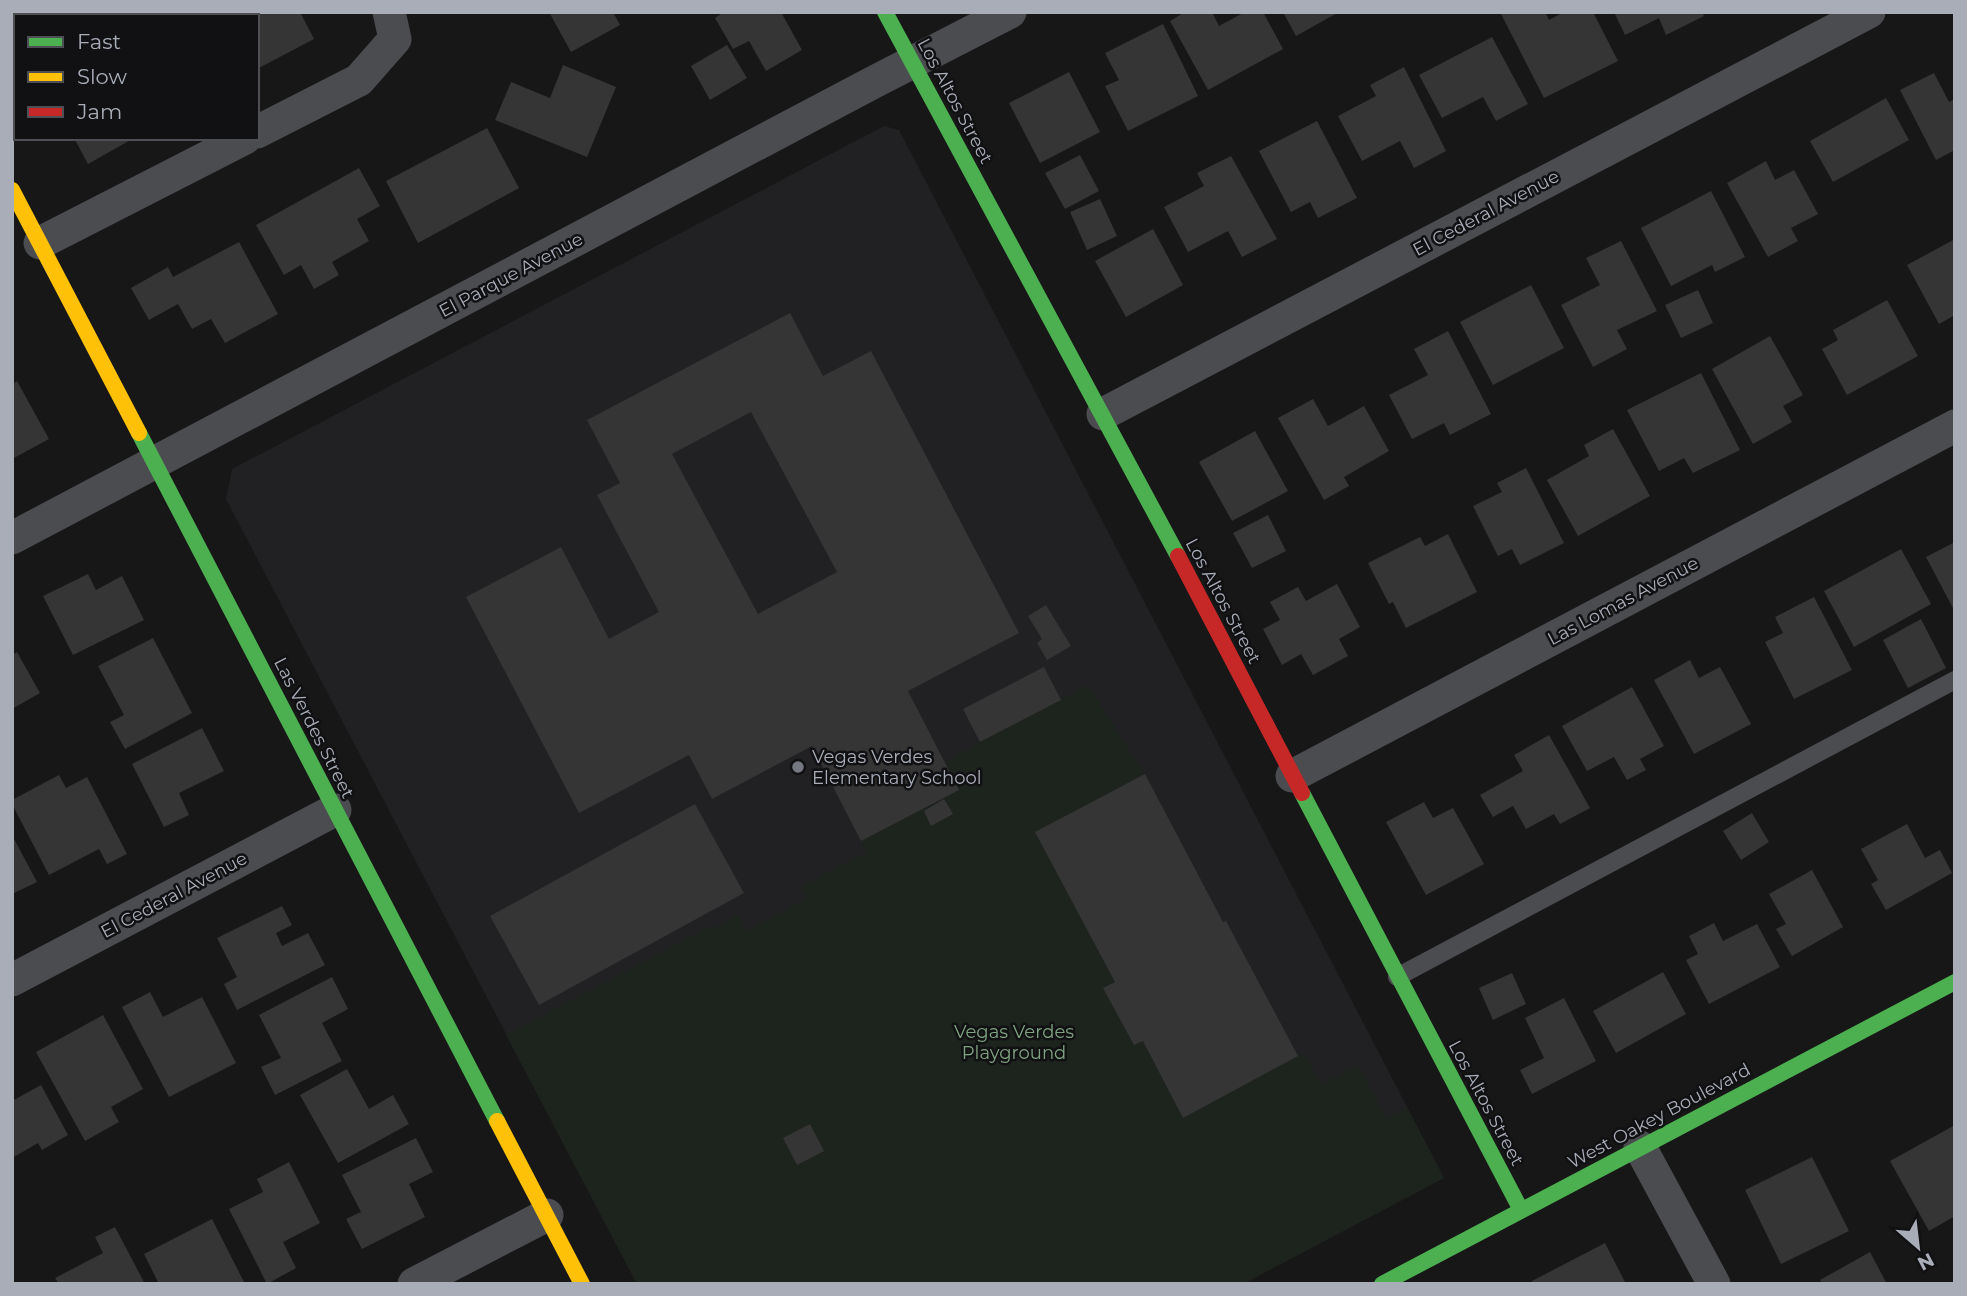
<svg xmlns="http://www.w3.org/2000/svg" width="1967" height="1296" font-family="Montserrat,sans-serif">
<rect width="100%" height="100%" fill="#171717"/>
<!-- built -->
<path fill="#212123" d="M 884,126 L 899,130 L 1444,1178 L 1243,1284 L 637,1284 L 226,499 L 232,469 Z"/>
<!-- green -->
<path fill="#1d241e" d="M 1088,685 L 1145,774 L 1223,922 L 1226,921 L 1298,1056 L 1305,1053 L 1321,1084 L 1359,1065 L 1386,1118 L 1407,1107 L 1444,1178 L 1243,1284 L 637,1284 L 506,1035 L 708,927 L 710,930 L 738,915 L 746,931 L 806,899 L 800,887 L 867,852 L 861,841 L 959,790 L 945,762 L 980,742 Z"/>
<!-- building -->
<path fill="#353536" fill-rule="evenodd" d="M 12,12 L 98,12 L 100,16 L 16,16 L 16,42 L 12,35 Z
M 214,12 L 300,12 L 314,39 L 257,69 L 257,16 L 214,16 L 212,13 Z
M 549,12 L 613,12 L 620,25 L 571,52 Z
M 724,12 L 781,12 L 802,50 L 766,71 L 749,41 L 733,49 L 715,18 Z
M 1185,12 L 1212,12 L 1219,26 L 1245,12 L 1263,12 L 1283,49 L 1208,90 L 1170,21 Z
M 1283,12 L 1339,12 L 1296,36 Z
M 1500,12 L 1545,12 L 1549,20 L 1564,12 L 1593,12 L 1618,61 L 1544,98 Z
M 1614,12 L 1702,12 L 1704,16 L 1666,35 L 1659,18 L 1625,35 Z
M 1163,24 L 1198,96 L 1128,131 L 1105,86 L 1119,80 L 1105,53 Z
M 1492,37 L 1528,104 L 1496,121 L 1483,97 L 1442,118 L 1419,75 Z
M 727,45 L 747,78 L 710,100 L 691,66 Z
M 563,65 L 616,87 L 587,157 L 495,120 L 511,82 L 550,98 Z
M 1404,67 L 1446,151 L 1414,168 L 1400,141 L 1362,161 L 1338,116 L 1376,96 L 1370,85 Z
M 1069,72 L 1100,132 L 1040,163 L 1009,103 Z
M 1934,73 L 1949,102 L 1955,99 L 1955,150 L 1936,160 L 1900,90 Z
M 1886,98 L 1909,140 L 1833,182 L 1810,141 Z
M 1317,121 L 1357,198 L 1318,218 L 1310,202 L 1291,212 L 1259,151 Z
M 487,128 L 519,188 L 418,243 L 386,181 Z
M 74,138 L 134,138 L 88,164 Z
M 1080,155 L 1099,191 L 1065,209 L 1045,173 Z
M 1231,156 L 1277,239 L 1242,257 L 1228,231 L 1188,252 L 1164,207 L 1204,186 L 1197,173 Z
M 1766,161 L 1775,180 L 1794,170 L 1818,214 L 1791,228 L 1798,241 L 1768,257 L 1727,183 Z
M 359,168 L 380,206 L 357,219 L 369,241 L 332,262 L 339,275 L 314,289 L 301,265 L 284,275 L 256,225 Z
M 1711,191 L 1745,257 L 1715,272 L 1712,265 L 1671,286 L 1641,228 Z
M 1100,199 L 1117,236 L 1087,250 L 1070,212 Z
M 1153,229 L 1183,285 L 1126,317 L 1095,261 Z
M 1955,239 L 1955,315 L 1939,324 L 1907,265 Z
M 1621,241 L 1657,311 L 1617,330 L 1627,349 L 1593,367 L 1561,305 L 1600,285 L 1586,258 Z
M 239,242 L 278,314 L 225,343 L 211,319 L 192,329 L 178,304 L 149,320 L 131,288 L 168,267 L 173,277 Z
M 1531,285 L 1564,348 L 1493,385 L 1460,322 Z
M 1698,290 L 1713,323 L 1681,338 L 1665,305 Z
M 1887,300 L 1918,356 L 1847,395 L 1822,349 L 1838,340 L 1833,330 Z
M 790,313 L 823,376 L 871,351 L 1019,633 L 908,691 L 959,790 L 861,841 L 812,746 L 712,799 L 689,755 L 579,813 L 466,597 L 561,547 L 609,639 L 659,612 L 597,495 L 620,483 L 587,420 ZM 751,412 L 837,572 L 758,614 L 672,454 Z
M 1448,331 L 1491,414 L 1450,435 L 1444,423 L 1412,439 L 1389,395 L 1428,375 L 1414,349 Z
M 1770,336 L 1803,395 L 1783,406 L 1792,422 L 1753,444 L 1712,369 Z
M 1701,373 L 1740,450 L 1693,473 L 1684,458 L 1659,471 L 1627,410 Z
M 17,381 L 49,439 L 12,459 L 12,384 Z
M 1313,399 L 1328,426 L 1364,406 L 1389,451 L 1344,477 L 1349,486 L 1324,500 L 1278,418 Z
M 1613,429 L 1650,496 L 1578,536 L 1547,480 L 1589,456 L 1584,445 Z
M 1255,431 L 1288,491 L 1232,521 L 1199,462 Z
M 1526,468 L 1564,543 L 1520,565 L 1512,549 L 1498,556 L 1473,506 L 1502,492 L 1497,483 Z
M 1268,515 L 1286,551 L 1252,568 L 1233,533 Z
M 1448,534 L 1477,592 L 1406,628 L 1393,602 L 1389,604 L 1368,563 L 1420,537 L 1425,546 Z
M 1955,542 L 1955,612 L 1926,557 Z
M 1901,549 L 1931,604 L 1854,647 L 1824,591 Z
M 88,574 L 96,590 L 122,576 L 144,620 L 73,655 L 43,596 Z
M 1337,584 L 1360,627 L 1339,639 L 1348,656 L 1313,675 L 1301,654 L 1282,665 L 1263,629 L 1280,620 L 1270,602 L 1298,587 L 1306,601 Z
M 1814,597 L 1852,670 L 1794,699 L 1765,642 L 1783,633 L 1775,617 Z
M 1046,605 L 1071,646 L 1047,660 L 1037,643 L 1042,639 L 1028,616 Z
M 1921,619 L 1946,668 L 1908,688 L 1883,640 Z
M 153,638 L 192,713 L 125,749 L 110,722 L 124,715 L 98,666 Z
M 17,652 L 40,693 L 12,709 L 12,655 Z
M 1690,660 L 1699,678 L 1720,667 L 1751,724 L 1694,754 L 1654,680 Z
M 1044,667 L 1061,700 L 980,742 L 963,709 Z
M 1632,687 L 1664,746 L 1640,759 L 1646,770 L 1627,780 L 1614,757 L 1587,771 L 1562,726 Z
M 202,728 L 224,771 L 179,793 L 189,815 L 164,827 L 132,764 Z
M 1549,735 L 1590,808 L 1560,824 L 1554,814 L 1526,829 L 1513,806 L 1493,817 L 1480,795 L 1523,771 L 1514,755 Z
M 1145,774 L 1223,922 L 1226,921 L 1298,1056 L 1183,1118 L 1143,1041 L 1134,1045 L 1103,988 L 1115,982 L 1035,832 Z
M 59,775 L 66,788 L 87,777 L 127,854 L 107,864 L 99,849 L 49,875 L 12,804 L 12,800 Z
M 944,799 L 953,814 L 931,826 L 924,811 Z
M 1424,802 L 1433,818 L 1453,808 L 1484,864 L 1426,895 L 1386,822 Z
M 695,804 L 744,893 L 539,1005 L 490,916 Z
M 1752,813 L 1769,842 L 1741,860 L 1723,831 Z
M 1907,824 L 1925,858 L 1940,850 L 1952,873 L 1886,910 L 1871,884 L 1878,880 L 1861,849 Z
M 12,835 L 37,882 L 12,894 Z
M 1812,870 L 1843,927 L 1792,956 L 1776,929 L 1786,924 L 1769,894 Z
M 282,906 L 292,925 L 276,933 L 282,946 L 308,933 L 325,965 L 237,1010 L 224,984 L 237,977 L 217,938 Z
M 1714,923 L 1723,941 L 1757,924 L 1780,967 L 1709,1004 L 1686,960 L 1698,954 L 1689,936 Z
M 1663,972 L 1686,1014 L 1616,1053 L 1593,1011 Z
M 1512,973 L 1526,1004 L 1493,1020 L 1479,988 Z
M 332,977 L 348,1009 L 322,1023 L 342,1061 L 275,1095 L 261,1067 L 281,1058 L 259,1015 Z
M 150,992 L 163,1017 L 202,997 L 236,1063 L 169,1097 L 122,1007 Z
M 1564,998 L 1596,1061 L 1532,1094 L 1520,1070 L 1544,1058 L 1525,1018 Z
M 103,1015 L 143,1089 L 111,1107 L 119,1122 L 85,1141 L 36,1052 Z
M 347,1069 L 369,1109 L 393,1095 L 409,1124 L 338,1163 L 300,1095 Z
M 41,1085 L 68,1135 L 42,1150 L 38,1143 L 12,1158 L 12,1101 Z
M 810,1124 L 824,1151 L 797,1165 L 783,1138 Z
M 1955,1125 L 1955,1216 L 1929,1231 L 1890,1161 Z
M 416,1138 L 433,1172 L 409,1184 L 425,1217 L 362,1249 L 346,1219 L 361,1212 L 342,1175 Z
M 1812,1157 L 1849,1231 L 1781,1264 L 1745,1190 Z
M 289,1162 L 320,1223 L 283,1242 L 296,1268 L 267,1284 L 229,1209 L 263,1192 L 257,1179 Z
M 212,1219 L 245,1284 L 159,1284 L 144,1254 Z
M 115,1227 L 145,1284 L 59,1284 L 55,1278 L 103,1253 L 95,1237 Z
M 1605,1243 L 1626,1284 L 1533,1284 L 1532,1281 Z
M 1870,1252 L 1887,1284 L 1823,1284 L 1820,1280 Z"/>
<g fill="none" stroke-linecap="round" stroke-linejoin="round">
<!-- lane -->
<path stroke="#4b4c50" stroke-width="18" d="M 1397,977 L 1955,680"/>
<!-- street -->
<path stroke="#4b4c50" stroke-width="33" d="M 257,132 L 359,80 L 395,39 L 389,12
M 40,243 L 245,138
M 1103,414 L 1869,12
M 12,538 L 874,82 L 1010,12
M 1292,776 L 1955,426
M 12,980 L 335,810
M 1640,1147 L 1714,1284
M 414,1284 L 547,1215"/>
<!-- fast -->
<path stroke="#4caf50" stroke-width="16" d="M 885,12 L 1178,556
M 139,433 L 497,1121
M 1302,793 L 1521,1210
M 1382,1284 L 1955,982"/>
<!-- slow -->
<path stroke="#ffc107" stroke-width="16" d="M 12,190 L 139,433
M 497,1121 L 582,1284"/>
<!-- jam -->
<path stroke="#c62828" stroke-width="16" d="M 1178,556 L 1302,793"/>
</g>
<!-- markers -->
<circle fill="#757880" stroke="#111113" stroke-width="2.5" cx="798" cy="767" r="7"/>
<g text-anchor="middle" stroke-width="5" stroke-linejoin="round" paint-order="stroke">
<!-- street labels -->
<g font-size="18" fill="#a8adb8" stroke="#111113">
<text transform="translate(955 101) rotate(62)" y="6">Los Altos Street</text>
<text transform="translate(1486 213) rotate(-28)" y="6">El Cederal Avenue</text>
<text transform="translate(511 275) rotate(-28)" y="6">El Parque Avenue</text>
<text transform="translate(1223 601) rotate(62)" y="6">Los Altos Street</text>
<text transform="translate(1623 601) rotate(-28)" y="6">Las Lomas Avenue</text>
<text transform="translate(314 728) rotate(63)" y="6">Las Verdes Street</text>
<text transform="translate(174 895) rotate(-28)" y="6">El Cederal Avenue</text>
<text transform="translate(1486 1103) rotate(62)" y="6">Los Altos Street</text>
<text transform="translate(1659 1116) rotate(-28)" y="6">West Oakey Boulevard</text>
</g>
<!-- poi labels -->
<g font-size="18" fill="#a8adb8" stroke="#111113" text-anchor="start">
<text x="812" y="763">Vegas Verdes<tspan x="812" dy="21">Elementary School</tspan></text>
</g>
<!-- park labels -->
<g font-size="18" fill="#7fa381" stroke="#111113">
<text x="1014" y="1038">Vegas Verdes<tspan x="1014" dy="21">Playground</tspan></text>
</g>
</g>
<!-- border -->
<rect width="1967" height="1296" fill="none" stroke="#a8adb8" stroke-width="28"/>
<!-- legend -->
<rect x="14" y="14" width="245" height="126" fill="#111113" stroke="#4d4f55" stroke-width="2"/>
<rect x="28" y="37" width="35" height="10" fill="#4caf50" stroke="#4d4f55" stroke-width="2"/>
<text x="77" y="49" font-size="21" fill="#a8adb8">Fast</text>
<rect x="28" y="72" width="35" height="10" fill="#ffc107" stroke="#4d4f55" stroke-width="2"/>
<text x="77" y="84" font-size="21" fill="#a8adb8">Slow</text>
<rect x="28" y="107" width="35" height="10" fill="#c62828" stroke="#4d4f55" stroke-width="2"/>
<text x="77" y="119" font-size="21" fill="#a8adb8">Jam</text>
<!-- north arrow -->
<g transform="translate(1918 1247) rotate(152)" stroke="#111113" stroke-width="5" paint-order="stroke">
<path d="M0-5L12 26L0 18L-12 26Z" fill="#a8adb8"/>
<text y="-10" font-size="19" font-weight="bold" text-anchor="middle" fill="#a8adb8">N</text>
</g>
</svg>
